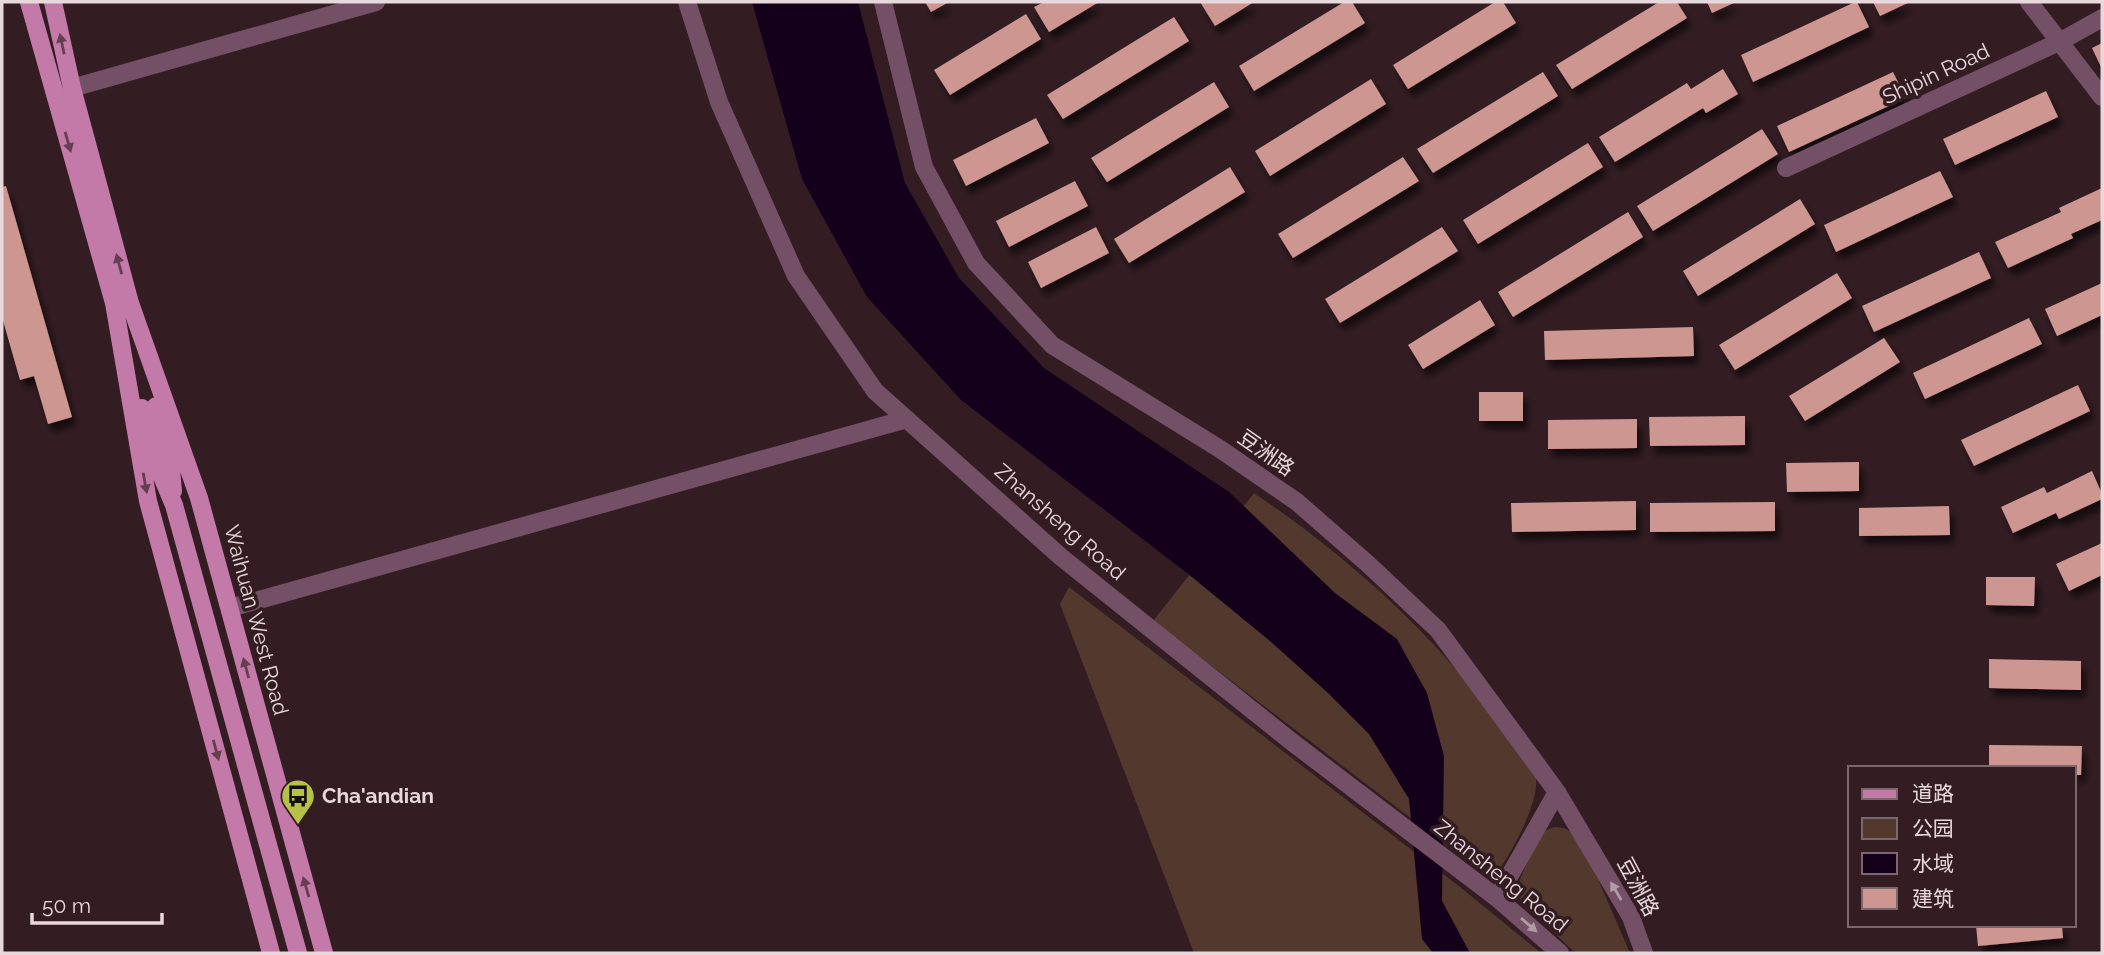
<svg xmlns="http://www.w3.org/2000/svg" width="2104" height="955" font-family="Raleway,'Noto Sans SC',sans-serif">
<defs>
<filter id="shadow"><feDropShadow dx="4.5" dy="8" stdDeviation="3.5" flood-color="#0009"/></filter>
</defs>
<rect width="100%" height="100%" fill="#331d23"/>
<!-- green -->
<path fill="#53392d" d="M 1254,493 C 1343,553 1426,627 1492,713 C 1507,733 1520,754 1535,774 C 1543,796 1510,857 1495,875 L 1484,874 L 1153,621 Z
M 1069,587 L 1460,887 L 1541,953 L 1194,953 L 1060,604 Z
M 1555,827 L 1564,828 L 1573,833 L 1598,879 L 1630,953 L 1575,953 L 1517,896 C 1515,885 1536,841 1544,832 C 1547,829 1551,828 1555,827 Z"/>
<!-- water -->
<path fill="#15001b" d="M 752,2 L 858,2 L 905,183 L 959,278 L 1044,368 L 1229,492 L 1335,593 L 1397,639 L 1427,693 L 1444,756 L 1442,901 L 1470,953 L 1433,953 L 1422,939 L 1409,799 L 1369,734 L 1328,693 L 1270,641 L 1187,573 L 961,400 L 867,297 L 802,179 Z"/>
<!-- building -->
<path fill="#cd9690" filter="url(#shadow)" d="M 925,2 L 949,2 L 931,12 Z
M 1044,2 L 1099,2 L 1049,32 L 1034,7 Z
M 1200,2 L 1254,2 L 1215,26 Z
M 1344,2 L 1352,2 L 1365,23 L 1254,91 L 1239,66 Z
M 1495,2 L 1503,2 L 1516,23 L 1408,89 L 1393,65 Z
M 1659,2 L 1677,2 L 1687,18 L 1572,89 L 1556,65 Z
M 1707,2 L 1736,2 L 1712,13 Z
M 1855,2 L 1857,2 L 1869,27 L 1753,82 L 1741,55 Z
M 1873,2 L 1910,2 L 1880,16 Z
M 1026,14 L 1041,39 L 950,95 L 934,70 Z
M 1174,17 L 1189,41 L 1063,119 L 1047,95 Z
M 2102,43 L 2102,69 L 2092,48 Z
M 1723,69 L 1738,94 L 1706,113 L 1703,108 L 1615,162 L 1599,137 L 1687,83 L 1691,89 Z
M 1543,72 L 1558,96 L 1433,173 L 1417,149 Z
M 1893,72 L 1906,98 L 1789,152 L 1777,126 Z
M 1371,79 L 1386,104 L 1270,176 L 1255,151 Z
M 1214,82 L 1229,107 L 1107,182 L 1091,158 Z
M 2046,91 L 2058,117 L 1955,165 L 1943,139 Z
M 1036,118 L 1049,143 L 966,186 L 953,160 Z
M 1762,129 L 1778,154 L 1653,231 L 1637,206 Z
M 1588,143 L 1603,167 L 1478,244 L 1463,220 Z
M 1403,157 L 1419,181 L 1293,258 L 1278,234 Z
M 1230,167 L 1245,192 L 1129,263 L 1114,239 Z
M 1940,171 L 1953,197 L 1836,252 L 1824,225 Z
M 1075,181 L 1088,206 L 1009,247 L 996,221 Z
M 6,186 L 72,417 L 48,424 L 34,376 L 20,380 L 2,317 L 2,187 Z
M 2102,188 L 2102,220 L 2071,234 L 2073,238 L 2008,268 L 1995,242 L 2061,212 L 2059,208 Z
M 1800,199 L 1815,224 L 1698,296 L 1683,271 Z
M 1628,212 L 1643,237 L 1513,317 L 1498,292 Z
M 1096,227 L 1109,253 L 1041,288 L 1028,262 Z
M 1442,227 L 1458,251 L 1340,323 L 1325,299 Z
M 1979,252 L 1991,278 L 1874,332 L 1862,306 Z
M 1837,273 L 1852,298 L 1735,370 L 1719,345 Z
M 2102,283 L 2102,315 L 2057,336 L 2045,309 Z
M 1480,300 L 1495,325 L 1423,369 L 1408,345 Z
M 2029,318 L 2042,344 L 1925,399 L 1913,373 Z
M 1693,327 L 1694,356 L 1545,360 L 1544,331 Z
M 1884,338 L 1900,362 L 1805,421 L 1789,396 Z
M 2078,385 L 2090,411 L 1974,466 L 1961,440 Z
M 1479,392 L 1523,392 L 1523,421 L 1479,421 Z
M 1745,416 L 1745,445 L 1650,446 L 1649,417 Z
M 1637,419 L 1637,448 L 1548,449 L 1548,420 Z
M 1859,462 L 1859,491 L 1787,492 L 1786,463 Z
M 2092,471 L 2102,494 L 2102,499 L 2059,519 L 2056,513 L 2013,533 L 2001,507 L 2044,487 L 2047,493 Z
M 1636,501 L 1636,530 L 1512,532 L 1511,503 Z
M 1775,502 L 1775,531 L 1650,532 L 1650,503 Z
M 1949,506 L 1950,535 L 1859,536 L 1859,508 Z
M 2102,543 L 2102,575 L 2069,591 L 2056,564 Z
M 1986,577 L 2035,577 L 2034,606 L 1986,605 Z
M 1989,659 L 2081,661 L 2081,690 L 1989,688 Z
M 1989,745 L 2082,746 L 2081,775 L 2074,775 L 2074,768 L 1989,768 Z
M 1976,925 L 2062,925 L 2063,938 L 1978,946 Z"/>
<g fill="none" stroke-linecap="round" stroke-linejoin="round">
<!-- minor -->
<path stroke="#745066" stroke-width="18" d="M 687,2 L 719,102 L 796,276 L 875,391 L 1061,557 L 1292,742 L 1497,898 L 1560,953
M 883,2 L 924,167 L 976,263 L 1052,345 L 1220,449 L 1297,502 L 1368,564 L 1438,630 L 1557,792 L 1631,917 L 1644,953
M 2029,2 L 2102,97
M 72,88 L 376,2
M 1786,168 L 2059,42 L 2102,18
M 230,608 L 907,419
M 1497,898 L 1557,792"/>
<!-- major -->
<path stroke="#c37aa8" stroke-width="18" d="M 29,2 L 114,303 L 148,501 L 271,953
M 53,2 L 72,88 L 130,303 L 199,498 L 324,953
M 156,406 L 171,469 L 173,491
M 142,408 L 160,472 L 174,505 L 298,953"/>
</g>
<!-- one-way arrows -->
<defs><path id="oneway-solid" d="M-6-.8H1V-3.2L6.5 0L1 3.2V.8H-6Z" transform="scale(1.75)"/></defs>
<g fill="#653e52">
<use href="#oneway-solid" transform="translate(62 44) rotate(-102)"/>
<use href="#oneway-solid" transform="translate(68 142) rotate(74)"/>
<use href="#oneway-solid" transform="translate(119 264) rotate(-105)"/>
<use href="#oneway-solid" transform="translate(145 483) rotate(80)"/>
<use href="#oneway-solid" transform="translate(246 668) rotate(-105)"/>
<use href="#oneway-solid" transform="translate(216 750) rotate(75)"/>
<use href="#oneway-solid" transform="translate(306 887) rotate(-106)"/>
</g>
<g fill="#b39ba6">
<use href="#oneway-solid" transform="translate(1616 891) rotate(-120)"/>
<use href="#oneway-solid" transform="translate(1529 925) rotate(41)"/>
</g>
<!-- icons -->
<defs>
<g id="bus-pin" transform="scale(1.75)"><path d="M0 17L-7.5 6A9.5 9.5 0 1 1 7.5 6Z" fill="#b8c147" stroke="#331d23"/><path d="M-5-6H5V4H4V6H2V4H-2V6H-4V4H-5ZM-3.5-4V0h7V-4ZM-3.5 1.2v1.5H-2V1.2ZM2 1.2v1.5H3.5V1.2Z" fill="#111"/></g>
</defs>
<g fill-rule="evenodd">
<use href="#bus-pin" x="298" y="796"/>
</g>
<g text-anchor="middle" stroke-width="7" stroke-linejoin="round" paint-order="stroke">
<!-- street labels -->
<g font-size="21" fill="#e7d8db" stroke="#331d23">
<text transform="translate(1936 74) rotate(-25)" y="7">Shipin Road</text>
<text transform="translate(1266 453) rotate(35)" y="7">豆洲路</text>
<text transform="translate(1060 522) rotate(41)" y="7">Zhansheng Road</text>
<text transform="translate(256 620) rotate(75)" y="7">Waihuan West Road</text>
<text transform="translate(1501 876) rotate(39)" y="7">Zhansheng Road</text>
<text transform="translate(1638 887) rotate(62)" y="7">豆洲路</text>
</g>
<!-- poi labels -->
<g font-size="21" font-weight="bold" fill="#e7d8db" stroke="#331d23" text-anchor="start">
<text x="322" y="803">Cha'andian</text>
</g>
</g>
<!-- border -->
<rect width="2104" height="955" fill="none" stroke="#e7d8db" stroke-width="7"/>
<!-- legend -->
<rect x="1848" y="766" width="228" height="161" fill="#331d23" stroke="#7b686d" stroke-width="2"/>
<rect x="1862" y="789" width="35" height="10" fill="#c37aa8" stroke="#7b686d" stroke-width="2"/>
<text x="1912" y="801" font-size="21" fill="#e7d8db">道路</text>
<rect x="1862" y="818" width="35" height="21" fill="#53392d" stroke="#7b686d" stroke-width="2"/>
<text x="1912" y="836" font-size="21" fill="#e7d8db">公园</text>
<rect x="1862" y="853" width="35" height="21" fill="#15001b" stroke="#7b686d" stroke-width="2"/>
<text x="1912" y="871" font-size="21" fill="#e7d8db">水域</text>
<rect x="1862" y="888" width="35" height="21" fill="#cd9690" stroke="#7b686d" stroke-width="2"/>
<text x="1912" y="906" font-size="21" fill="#e7d8db">建筑</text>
<!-- scale -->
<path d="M32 913v10h130v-10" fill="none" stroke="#e7d8db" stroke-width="3.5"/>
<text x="42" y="913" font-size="21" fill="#e7d8db" stroke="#331d23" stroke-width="5" paint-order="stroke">50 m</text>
</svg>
